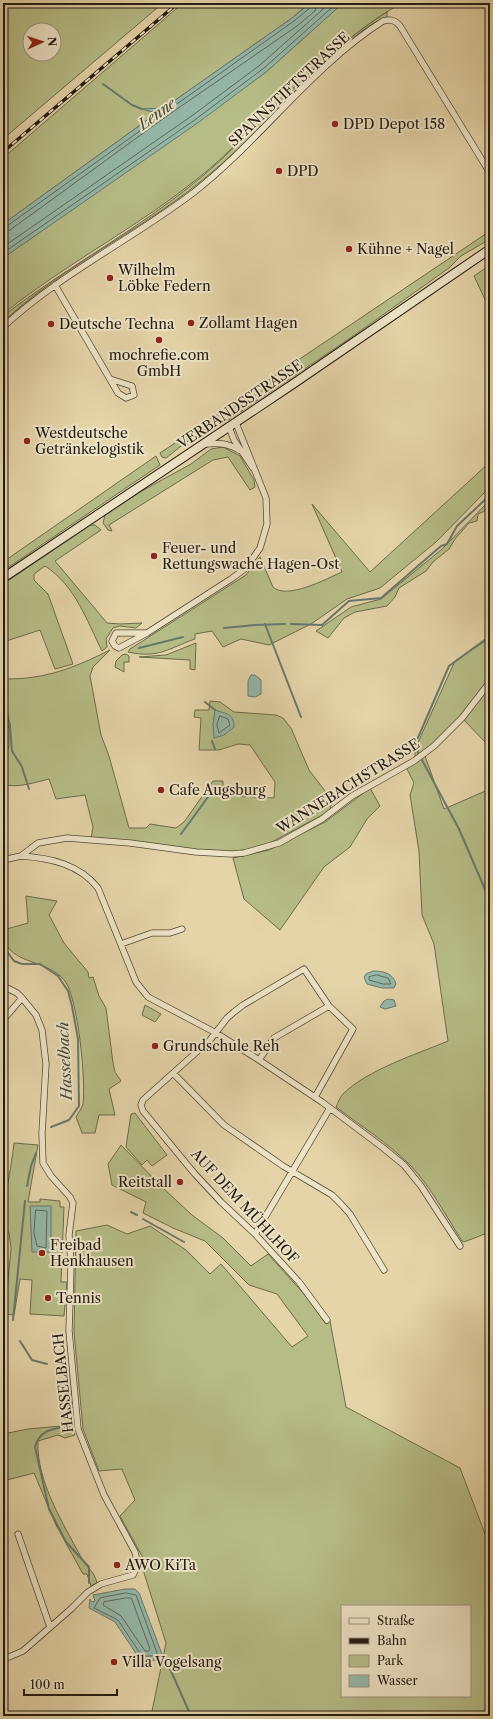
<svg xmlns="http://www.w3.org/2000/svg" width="493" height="1719" font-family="'Libre Caslon Text',serif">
<rect width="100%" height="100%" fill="#e4d4a8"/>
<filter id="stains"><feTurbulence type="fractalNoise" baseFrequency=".005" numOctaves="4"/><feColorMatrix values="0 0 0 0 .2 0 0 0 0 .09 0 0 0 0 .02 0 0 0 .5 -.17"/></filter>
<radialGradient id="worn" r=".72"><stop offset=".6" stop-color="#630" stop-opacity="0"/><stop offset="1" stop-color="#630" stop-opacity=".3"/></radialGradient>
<!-- green -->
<path fill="#b6bc86" stroke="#6c6c4c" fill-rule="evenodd" d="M 3,3 C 14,3 29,0 39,3 C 47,5 52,8 60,3 L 163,3 L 3,139 ZM 30,30 L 54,30 L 54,54 L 30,54 Z
M 183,3 L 309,3 L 292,18 L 164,108 L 143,109 L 157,113 L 3,224 L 3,158 Z
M 343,3 L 401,3 C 347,35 303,78 259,121 C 240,140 222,159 202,175 C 139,227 66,263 3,314 L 3,258 L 266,72 Z
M 387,12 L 387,17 C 362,25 336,55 317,73 C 273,113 233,158 186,193 C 126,238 57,271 3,322 L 3,316 C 68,266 141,228 204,175 C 249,136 288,91 334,52 C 351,38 368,23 387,12 Z
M 490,231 L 490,239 L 461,256 L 449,268 L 346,341 L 221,425 L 216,425 L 185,443 L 166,458 L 162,457 L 160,453 Z
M 490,265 L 490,310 L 474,276 Z
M 223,447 L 240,456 L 254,480 L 255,487 L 250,490 L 228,457 L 213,460 L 109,525 L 112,531 L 108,530 L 103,523 L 105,515 L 140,492 L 191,464 L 211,449 Z
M 156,456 L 160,465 L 3,571 L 3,562 Z
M 490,462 L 490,487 L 436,542 L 380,588 L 347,599 L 311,624 L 269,645 L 241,639 L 223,647 L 212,631 L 195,634 L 195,639 C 169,648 159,659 128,652 L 130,649 L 246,575 L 260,557 L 273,587 C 287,600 326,579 342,572 L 312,504 L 370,572 Z
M 490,500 L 490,509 L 478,514 L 477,521 L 469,523 L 455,539 L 449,549 L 433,562 L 426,571 L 399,588 L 395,597 L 387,606 L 355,612 L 344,618 L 328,638 L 316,631 L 351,607 L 381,599 L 441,550 Z
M 90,525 L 95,525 L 101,530 L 55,561 L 107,623 L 120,624 L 142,623 L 136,628 L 120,626 L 113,628 L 106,639 L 107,647 L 102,651 C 87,621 75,585 45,566 L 34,574 L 34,580 L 48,594 L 73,664 L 55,669 L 40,630 L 3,642 L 3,584 Z
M 490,638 L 490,679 L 460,717 L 433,744 L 415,758 L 415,749 L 455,661 Z
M 196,643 L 195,670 L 190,669 L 190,660 L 139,657 L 166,655 Z
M 110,650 L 93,667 L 90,676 L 101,735 L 109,756 L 129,828 L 146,828 L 150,824 L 176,828 L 184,822 L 213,781 L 223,781 L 223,795 L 274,798 L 275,782 L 250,745 L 238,744 L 219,750 L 199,750 L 201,718 L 194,717 L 195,710 L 209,710 L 210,701 L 220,702 L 234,712 L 276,715 L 283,718 L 291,728 L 309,770 L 332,800 L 330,811 L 266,845 L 232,853 L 196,851 L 91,839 L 93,827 L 85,795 L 56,799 L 49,779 C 36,782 16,789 3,784 L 3,764 L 9,746 L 9,729 L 3,707 L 3,682 L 6,679 C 46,679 74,668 110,650 Z
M 126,654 L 129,656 L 129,662 L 124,662 L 124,672 L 115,667 L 116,661 L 122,655 Z
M 490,682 L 490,747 L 462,718 Z
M 425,756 L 444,809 L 490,789 L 490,1232 L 464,1242 L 462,1241 C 446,1216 431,1187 410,1165 C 388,1143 361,1126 336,1107 C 338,1103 340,1097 343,1094 C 367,1070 417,1054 448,1041 L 434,944 L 422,915 L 419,851 L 410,795 L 414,783 L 406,767 Z
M 370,788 L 380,806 L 367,819 L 350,847 L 324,867 L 280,930 L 244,899 L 233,858 L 269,850 L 325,822 Z
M 26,896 L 57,901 L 49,915 L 64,943 L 88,972 L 89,978 L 93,977 L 99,996 L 106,1008 L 113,1063 L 115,1072 L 121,1081 L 109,1089 L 115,1115 L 99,1115 L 95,1133 L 82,1133 L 76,1117 C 78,1113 82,1108 83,1104 C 86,1080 78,999 65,981 C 46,957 3,966 3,930 L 28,923 Z
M 145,1005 L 161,1014 L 155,1022 L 142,1015 Z
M 135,1113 L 167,1155 L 152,1166 L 147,1160 L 142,1165 L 126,1147 L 131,1114 Z
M 14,1143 L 38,1145 L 28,1202 L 40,1202 L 40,1199 L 60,1201 L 60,1207 L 64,1207 L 61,1282 L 67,1282 L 64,1316 L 30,1314 L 32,1280 L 20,1279 L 14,1315 L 5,1314 L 11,1248 L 9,1232 L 3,1230 C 3,1201 11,1172 14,1143 Z
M 121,1145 L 164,1189 L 192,1215 L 223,1238 L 251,1266 L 268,1254 L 304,1294 L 326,1324 L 330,1321 L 346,1407 L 460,1468 L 490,1547 L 490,1716 L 151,1716 L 166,1643 L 144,1573 L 142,1556 L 120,1516 L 135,1500 L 122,1469 L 99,1471 L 83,1429 L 74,1332 L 76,1231 L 107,1225 L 127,1234 L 150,1226 L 186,1250 L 210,1274 L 221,1264 L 292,1347 L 308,1336 L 277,1294 L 249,1285 L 205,1241 L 173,1228 L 143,1213 L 146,1202 L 112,1185 L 108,1164 ZM 342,1606 L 470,1606 L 470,1696 L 342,1696 Z
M 72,1425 L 75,1435 L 65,1438 L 58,1435 L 38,1441 C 36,1481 64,1525 82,1559 C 88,1569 94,1571 97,1583 L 91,1586 L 87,1574 L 83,1574 L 56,1525 L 34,1473 L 3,1481 L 3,1434 L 28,1429 Z"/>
<!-- water -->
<path fill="#95b8aa" stroke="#67796e" d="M 310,3 L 343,3 L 266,72 L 199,122 L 3,258 L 3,224 L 157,113 L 141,109 L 164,108 L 292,18 Z
M 251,675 L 255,675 L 261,680 L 261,694 L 255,697 L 248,696 L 248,681 Z
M 215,710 C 226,714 234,713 234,727 L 224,735 L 214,738 L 213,724 Z
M 373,971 C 383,971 393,973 396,984 L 394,988 L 382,988 L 367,984 L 364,977 L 366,974 Z
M 388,999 L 394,1000 L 396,1006 L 385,1009 L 380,1007 L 384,1001 Z
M 30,1206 L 51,1206 L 51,1252 L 32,1252 Z
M 125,1589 L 135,1589 L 139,1593 L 165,1662 L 160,1660 L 141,1661 L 115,1622 L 89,1608 L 90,1599 L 92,1602 L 95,1601 L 93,1595 Z"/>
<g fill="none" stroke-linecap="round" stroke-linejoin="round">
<!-- shore -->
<path stroke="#5c6a5e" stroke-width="1" d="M 3,227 L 7,226 L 158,118 L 160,113 L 167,111 L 294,21 L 311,7 L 312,3
M 3,232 L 10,230 L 164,118 L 297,26 L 315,11 L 317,3
M 3,247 L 193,115 L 260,65 L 330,3
M 3,253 L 196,119 L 264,68 L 337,3
M 220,716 L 228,719 L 230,725 L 219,733 L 217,725 Z
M 377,975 L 388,978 L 391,984 L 383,984 L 369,980 L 369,977 Z
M 36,1210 L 47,1211 L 46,1248 L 37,1246 L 34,1233 Z
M 126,1593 L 136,1595 L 157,1653 L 156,1656 L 142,1656 L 118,1620 L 94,1608 L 100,1598 Z
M 126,1598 L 131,1598 L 132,1600 L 150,1649 L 149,1651 L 145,1651 L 121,1616 L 103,1605 L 104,1602 Z"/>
<!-- stream -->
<path stroke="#67796e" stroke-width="2" d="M 103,84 L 132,105 L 142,109
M 490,223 L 490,234
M 265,624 L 301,717
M 291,624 L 322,625 L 349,601 L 381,598 L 441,546 L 447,544 L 457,526 L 490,495
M 224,628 L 255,625 L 285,624
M 139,648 L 183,637
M 3,694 L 10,726 L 12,751 L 22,767 L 29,789
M 205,702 L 215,710
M 3,724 L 4,733 L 3,747
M 212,741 L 215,749
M 418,753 L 417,740 L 449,666 L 490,636
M 422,760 L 459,829 L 490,901
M 181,834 L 216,786
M 3,946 L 14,961 L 22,964 L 40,964 L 58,976 L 68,991 L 72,1006 L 78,1039 L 79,1106 L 69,1120 L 51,1127
M 27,1186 L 31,1166 L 36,1153
M 131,1212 L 137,1215
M 143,1219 L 184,1242
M 13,1320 L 25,1201
M 20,1341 L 32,1360 L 47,1364
M 58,1367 L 68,1371 L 73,1411
M 74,1419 L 74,1425 C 57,1429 40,1427 35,1447 L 49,1509 L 66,1542 L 89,1567 L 89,1583
M 165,1662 L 171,1671 L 191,1716"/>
<!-- minor casing -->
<g stroke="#534938" stroke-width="7">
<path id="minor" d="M 55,285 L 118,393 L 126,398 L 134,395 L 132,386 L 110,379
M 3,327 C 60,274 131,240 193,193 C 260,141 311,67 383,21 C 391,19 395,20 400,26 L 490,173
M 229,427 L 234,440 L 253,468
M 205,444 C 219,443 227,443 239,450
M 147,633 L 116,633 L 112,641 L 115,646 L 119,648 L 147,633 L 231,579 L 246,568 L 260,548 L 267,524 L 266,498 L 236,423
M 21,856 C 50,858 79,864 98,888 L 136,982 L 148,997 L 216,1033 L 259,1060 L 322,1102 L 382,1147 L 404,1165 L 421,1186 L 460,1246
M 3,860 L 21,856 L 38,843 L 67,838 L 130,843 L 196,852 L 232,854 L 244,853 L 279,843 L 322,819 L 352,796 L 414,761 L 434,746 L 462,718 L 490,682
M 121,944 L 152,933 L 170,933 L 182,929
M 3,986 L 17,993 L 22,998 L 36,1015 L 42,1030 L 46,1064 L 42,1133 L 43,1163 L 51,1176 L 70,1197 L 73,1203 L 69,1235 L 71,1264 L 69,1331 L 78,1429 L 104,1495 L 135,1552 L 138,1565 L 133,1575 L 101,1584 L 88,1592 L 71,1609 L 23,1651 L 9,1657 L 3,1657
M 3,1020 L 22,998
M 259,1060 L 274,1038 L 329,1006
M 174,1074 L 224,1125 L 283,1166 L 332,1195 L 341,1204 L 350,1214 L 384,1270
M 315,1097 L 353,1029 L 329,1006 L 304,969 L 243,1005 L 234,1012 L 227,1018 L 210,1040 L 143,1100 L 141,1105 L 143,1111 L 194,1173 L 221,1202 L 255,1234 L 299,1282 L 327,1320
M 255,1234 L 330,1108
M 18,1534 L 50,1627"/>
</g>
<!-- secondary casing -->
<g stroke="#231b13" stroke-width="10">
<path id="secondary" d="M 3,578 L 293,384 L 490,249"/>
</g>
<!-- minor -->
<use href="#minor" stroke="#ede3c6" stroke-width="5.5"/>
<!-- secondary -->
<use href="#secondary" stroke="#ede3c6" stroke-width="8"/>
<!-- rail casing -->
<g stroke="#231b13" stroke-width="3.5">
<path id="rail" d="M 3,152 L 178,3"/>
</g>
<!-- rail -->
<use href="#rail" stroke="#ede3c6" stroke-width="2" stroke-dasharray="6" stroke-linecap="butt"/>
</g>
<!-- markers -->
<g fill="#8f2418" stroke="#ede3c6" stroke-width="1.5">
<circle cx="335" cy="124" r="4"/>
<circle cx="279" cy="171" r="4"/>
<circle cx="349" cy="249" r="4"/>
<circle cx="110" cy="278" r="4"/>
<circle cx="191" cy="323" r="4"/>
<circle cx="51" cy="324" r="4"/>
<circle cx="159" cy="340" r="4"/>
<circle cx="27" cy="441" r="4"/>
<circle cx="154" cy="556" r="4"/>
<circle cx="161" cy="790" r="4"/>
<circle cx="155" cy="1046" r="4"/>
<circle cx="180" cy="1182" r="4"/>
<circle cx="42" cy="1253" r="4"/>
<circle cx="48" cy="1298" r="4"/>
<circle cx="117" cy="1565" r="4"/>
<circle cx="114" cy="1662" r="4"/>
</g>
<g text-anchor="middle" stroke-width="4" stroke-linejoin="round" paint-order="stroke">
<!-- street labels -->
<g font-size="14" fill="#231b13" stroke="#ede3c6">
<text transform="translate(289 89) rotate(-43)" y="5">SPANNSTIFTSTRASSE</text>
<text transform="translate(240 404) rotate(-34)" y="5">VERBANDSSTRASSE</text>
<text transform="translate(348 786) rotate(-32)" y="5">WANNEBACHSTRASSE</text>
<text transform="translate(245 1206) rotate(47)" y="5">AUF DEM MÜHLHOF</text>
<text transform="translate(63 1383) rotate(-96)" y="5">HASSELBACH</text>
</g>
<!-- poi labels -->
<g font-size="14" fill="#231b13" stroke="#ede3c6" text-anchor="start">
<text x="343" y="129">DPD Depot 158</text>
<text x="287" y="176">DPD</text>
<text x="357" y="254">Kühne + Nagel</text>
<text x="118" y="275">Wilhelm<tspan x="118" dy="16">Löbke Federn</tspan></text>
<text x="199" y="328">Zollamt Hagen</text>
<text x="59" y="329">Deutsche Techna</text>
<text x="159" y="360" text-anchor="middle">mochrefie.com<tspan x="159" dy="16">GmbH</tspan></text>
<text x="35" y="438">Westdeutsche<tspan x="35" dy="16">Getränkelogistik</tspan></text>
<text x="162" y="553">Feuer- und<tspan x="162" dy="16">Rettungswache Hagen-Ost</tspan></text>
<text x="169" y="795">Cafe Augsburg</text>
<text x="163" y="1051">Grundschule Reh</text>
<text x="172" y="1187" text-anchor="end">Reitstall</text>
<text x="50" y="1250">Freibad<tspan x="50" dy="16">Henkhausen</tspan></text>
<text x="56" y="1303">Tennis</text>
<text x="125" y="1570">AWO KiTa</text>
<text x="122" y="1667">Villa Vogelsang</text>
</g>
<!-- water labels -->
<g font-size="15" font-style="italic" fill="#454a40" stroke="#ede3c6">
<text transform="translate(157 114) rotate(-36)" y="5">Lenne</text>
<text transform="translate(65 1061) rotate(-93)" y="5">Hasselbach</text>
</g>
</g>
<!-- margin -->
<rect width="493" height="1719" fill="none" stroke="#e4d4a8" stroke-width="16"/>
<rect x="4" y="4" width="485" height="1711" fill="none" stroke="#231b13" stroke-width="2"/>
<rect x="8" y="8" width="477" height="1703" fill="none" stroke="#231b13"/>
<!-- legend -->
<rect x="341" y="1605" width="130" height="92" fill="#ede3c6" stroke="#9c937e"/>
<rect x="349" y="1618" width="20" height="6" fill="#ede3c6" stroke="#9c937e"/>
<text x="377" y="1625" font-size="12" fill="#231b13">Straße</text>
<rect x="349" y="1638" width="20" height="6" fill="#231b13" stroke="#9c937e"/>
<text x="377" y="1645" font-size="12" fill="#231b13">Bahn</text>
<rect x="349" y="1655" width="20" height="12" fill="#b6bc86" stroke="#9c937e"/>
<text x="377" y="1665" font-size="12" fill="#231b13">Park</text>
<rect x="349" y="1675" width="20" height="12" fill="#95b8aa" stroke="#9c937e"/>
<text x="377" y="1685" font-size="12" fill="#231b13">Wasser</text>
<!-- north arrow -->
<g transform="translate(42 42) rotate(87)"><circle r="19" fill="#ede3c6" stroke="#9c937e"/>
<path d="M0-3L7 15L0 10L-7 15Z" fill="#8f2418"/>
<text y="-6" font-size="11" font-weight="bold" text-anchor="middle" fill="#231b13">N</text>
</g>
<!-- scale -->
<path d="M24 1689v6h93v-6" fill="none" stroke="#231b13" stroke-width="2"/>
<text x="30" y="1689" font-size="12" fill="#231b13" stroke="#ede3c6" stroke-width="3" paint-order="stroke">100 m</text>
<rect width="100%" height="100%" filter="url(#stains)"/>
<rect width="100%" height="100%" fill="url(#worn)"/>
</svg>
